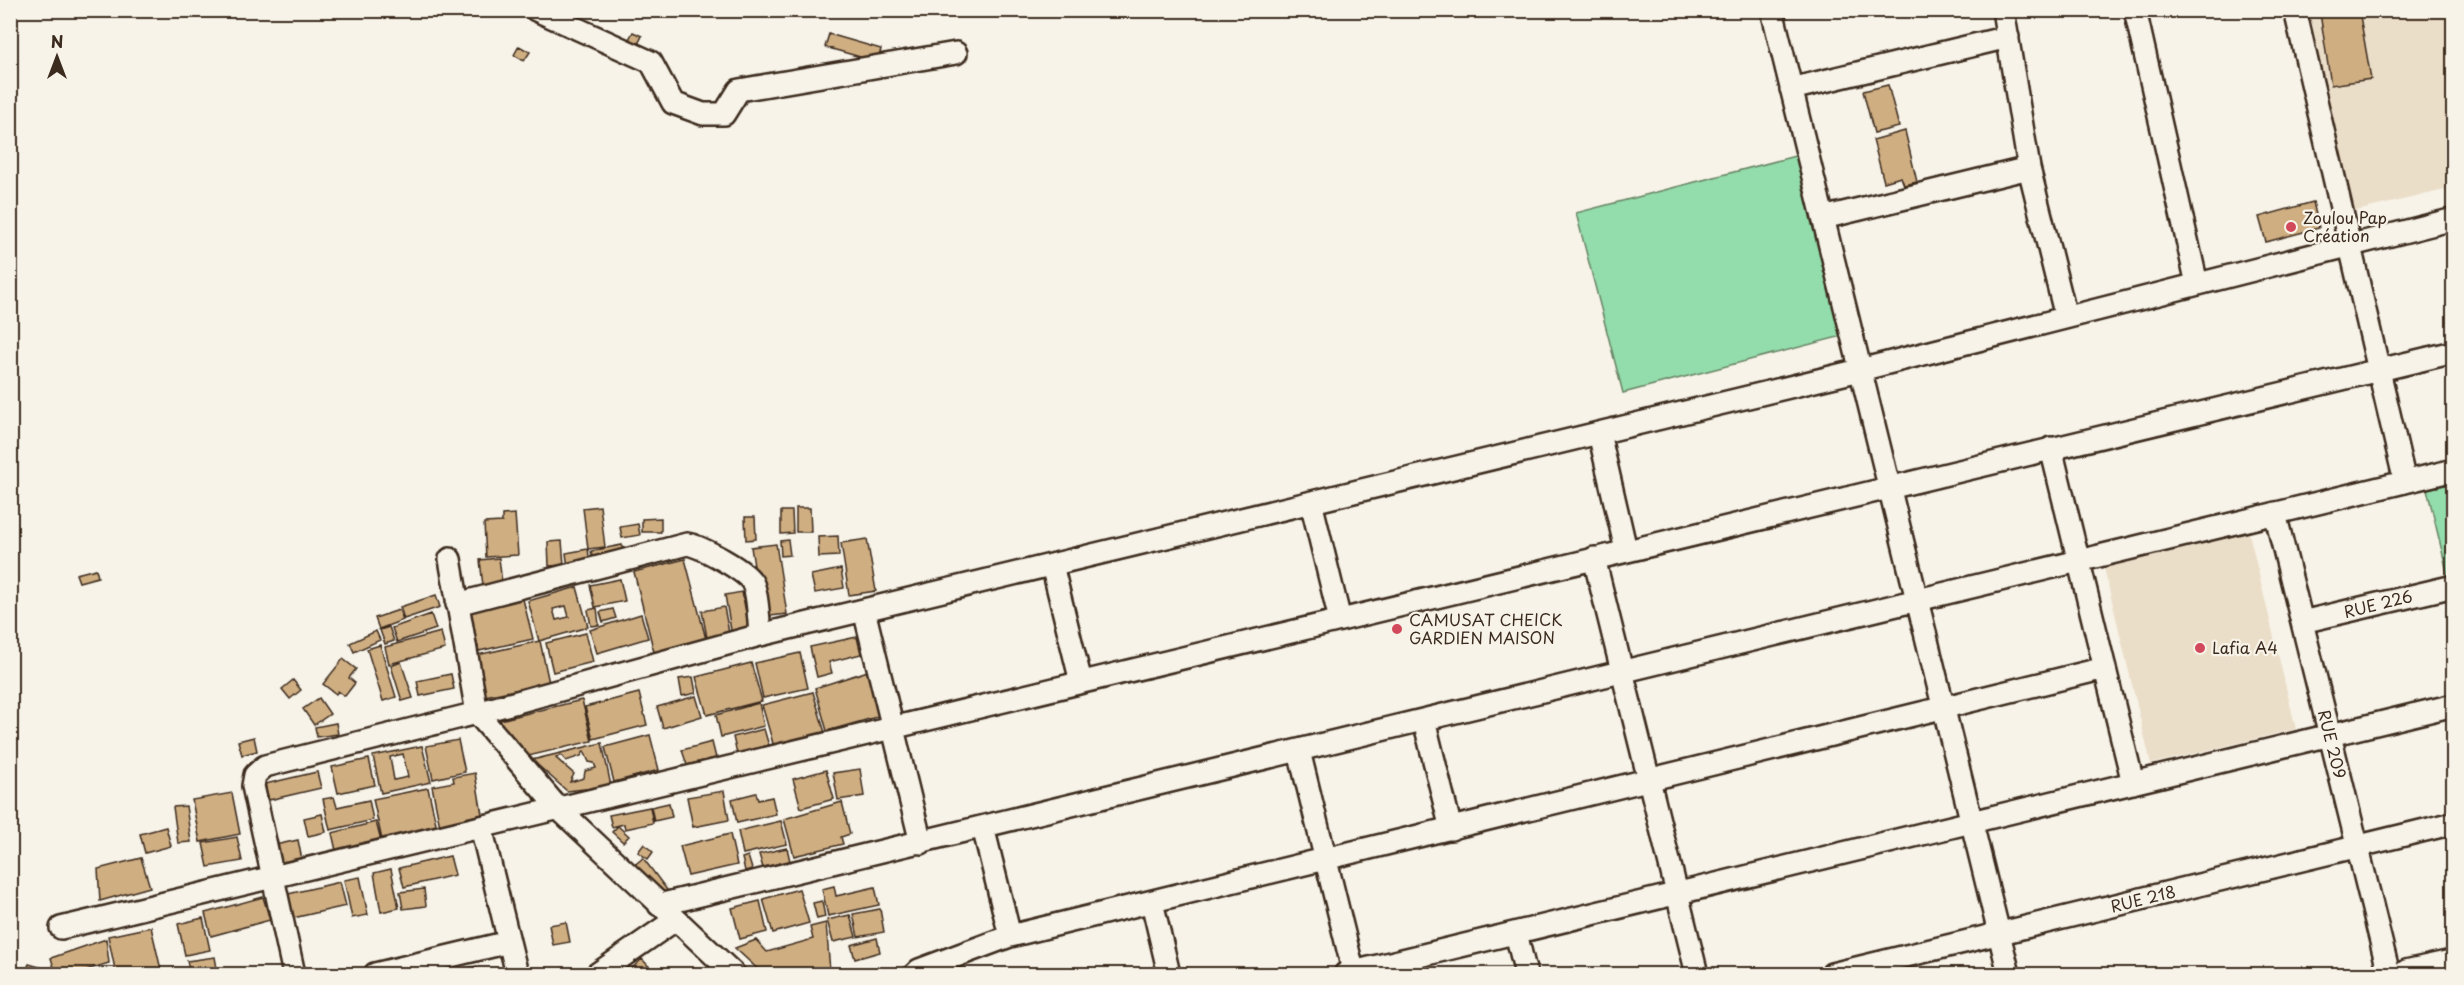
<svg xmlns="http://www.w3.org/2000/svg" width="2464" height="985" font-family="'Playpen Sans',sans-serif">
<rect width="100%" height="100%" fill="#f7f3e8"/>
<filter id="ink" filterUnits="userSpaceOnUse"><feTurbulence type="fractalNoise" baseFrequency=".0167" numOctaves="2"/><feDisplacementMap in="SourceGraphic" scale="12" xChannelSelector="R" yChannelSelector="G"/><feConvolveMatrix kernelMatrix="1 2 1 2 8 2 1 2 1" color-interpolation-filters="sRGB"/></filter>
<g filter="url(#ink)">
<!-- built -->
<path fill="#ebdec9" d="M 2306,10 L 2453,11 L 2453,188 L 2352,212 Z
M 2249,533 L 2296,729 L 2151,764 L 2104,568 Z"/>
<!-- green -->
<path fill="#93dcab" stroke="#678364" stroke-width="1.5" d="M 1799,155 L 1846,335 L 1623,393 L 1576,213 Z
M 2453,483 L 2453,575 L 2448,576 L 2427,489 Z"/>
<!-- building -->
<path fill="#cfae82" stroke="#3b2a1e" stroke-width="1.5" fill-rule="evenodd" d="M 2335,10 L 2359,10 L 2371,79 L 2331,85 L 2320,13 Z
M 2368,10 L 2392,10 L 2370,16 Z
M 2446,10 L 2454,10 L 2454,37 Z
M 633,32 L 642,36 L 637,46 L 628,41 Z
M 829,34 L 881,49 L 878,62 L 825,47 Z
M 519,46 L 530,52 L 524,61 L 514,55 Z
M 1888,85 L 1899,127 L 1874,133 L 1863,91 Z
M 1905,131 L 1917,182 L 1904,185 L 1901,177 L 1884,182 L 1873,140 Z
M 2313,202 L 2319,228 L 2266,242 L 2259,217 Z
M 600,506 L 605,547 L 588,549 L 583,508 Z
M 796,508 L 810,508 L 811,532 L 796,532 Z
M 781,511 L 792,511 L 793,533 L 781,534 Z
M 515,514 L 518,555 L 486,557 L 484,523 L 502,522 L 502,515 Z
M 745,517 L 755,517 L 756,539 L 746,540 Z
M 661,518 L 661,532 L 642,532 L 642,519 Z
M 638,524 L 640,535 L 622,538 L 620,527 Z
M 838,536 L 839,556 L 819,557 L 818,537 Z
M 867,539 L 876,591 L 849,595 L 841,543 Z
M 788,540 L 790,555 L 781,556 L 780,541 Z
M 562,541 L 564,565 L 549,566 L 548,542 Z
M 776,544 L 787,614 L 762,617 L 751,547 Z
M 622,545 L 624,556 L 593,561 L 591,551 Z
M 588,549 L 590,564 L 568,568 L 566,553 Z
M 499,558 L 502,583 L 483,586 L 480,560 Z
M 685,559 L 706,639 L 654,652 L 634,572 Z
M 96,569 L 98,577 L 79,582 L 76,574 Z
M 841,569 L 844,588 L 815,593 L 811,575 Z
M 620,579 L 625,601 L 595,607 L 590,585 Z
M 577,587 L 588,627 L 539,641 L 528,601 ZM 566,606 L 569,617 L 556,620 L 553,609 Z
M 742,592 L 750,633 L 732,636 L 725,595 Z
M 436,595 L 440,607 L 404,619 L 400,607 Z
M 15,597 L 16,607 L 10,608 L 10,598 Z
M 523,599 L 533,639 L 479,651 L 469,612 Z
M 2454,605 L 2454,621 L 2449,606 Z
M 724,607 L 730,638 L 708,643 L 702,611 Z
M 597,608 L 599,625 L 591,626 L 588,610 Z
M 613,609 L 616,618 L 603,622 L 600,612 Z
M 399,610 L 403,620 L 379,629 L 375,618 Z
M 431,614 L 436,629 L 397,642 L 392,628 Z
M 641,614 L 648,638 L 597,653 L 590,630 Z
M 389,627 L 394,641 L 385,644 L 380,630 Z
M 376,631 L 380,640 L 354,652 L 350,643 Z
M 441,632 L 445,649 L 389,664 L 385,647 Z
M 586,633 L 593,662 L 553,672 L 546,643 Z
M 857,637 L 861,654 L 829,662 L 832,673 L 817,677 L 810,647 Z
M 540,641 L 549,683 L 485,696 L 477,655 Z
M 380,645 L 396,697 L 383,701 L 367,649 Z
M 800,653 L 808,688 L 763,698 L 755,663 Z
M 343,659 L 356,669 L 349,678 L 355,683 L 345,696 L 338,691 L 336,694 L 323,684 Z
M 401,662 L 413,698 L 402,701 L 391,666 Z
M 751,663 L 762,701 L 707,715 L 696,677 Z
M 871,670 L 887,714 L 827,731 L 815,688 Z
M 451,674 L 454,689 L 420,696 L 417,681 Z
M 693,677 L 696,693 L 682,696 L 679,679 Z
M 293,680 L 301,690 L 290,699 L 282,689 Z
M 813,692 L 825,733 L 774,747 L 762,705 Z
M 639,693 L 647,725 L 593,739 L 585,707 Z
M 696,696 L 702,716 L 663,728 L 657,707 Z
M 319,698 L 330,714 L 314,725 L 303,709 Z
M 582,700 L 592,741 L 520,758 L 500,720 Z
M 759,703 L 764,726 L 721,737 L 716,715 Z
M 336,723 L 338,734 L 317,737 L 315,727 Z
M 764,729 L 769,746 L 737,754 L 733,737 Z
M 650,735 L 659,770 L 614,782 L 605,747 Z
M 254,737 L 257,751 L 242,755 L 238,741 Z
M 458,740 L 465,772 L 433,779 L 426,746 Z
M 712,742 L 716,758 L 687,765 L 682,750 Z
M 602,743 L 611,786 L 567,791 L 532,760 ZM 584,751 L 589,762 L 594,763 L 596,768 L 585,771 L 584,778 L 570,782 L 574,774 L 556,758 L 561,755 L 566,761 L 581,756 Z
M 422,746 L 431,782 L 381,793 L 373,756 ZM 403,754 L 408,777 L 394,780 L 390,757 Z
M 369,759 L 375,785 L 338,793 L 332,767 Z
M 860,769 L 864,796 L 838,800 L 833,773 Z
M 826,770 L 834,799 L 801,808 L 793,779 Z
M 317,772 L 321,788 L 269,800 L 265,784 Z
M 475,773 L 483,820 L 440,827 L 432,786 L 454,782 L 453,777 Z
M 428,788 L 437,828 L 382,840 L 373,799 Z
M 724,791 L 729,820 L 693,827 L 687,797 Z
M 232,793 L 240,834 L 200,842 L 192,800 Z
M 756,793 L 758,800 L 772,797 L 776,814 L 737,823 L 732,799 Z
M 334,797 L 337,807 L 369,800 L 373,820 L 330,830 L 323,799 Z
M 842,802 L 850,834 L 841,837 L 843,844 L 794,856 L 784,819 Z
M 669,803 L 672,817 L 654,821 L 651,807 Z
M 186,806 L 191,842 L 178,843 L 173,807 Z
M 650,807 L 653,823 L 625,829 L 624,824 L 612,827 L 609,815 Z
M 322,814 L 326,832 L 308,836 L 304,818 Z
M 781,821 L 787,844 L 743,854 L 738,831 Z
M 376,822 L 382,845 L 337,855 L 332,833 Z
M 618,826 L 629,836 L 623,842 L 612,832 Z
M 166,827 L 171,846 L 145,853 L 140,834 Z
M 730,834 L 737,865 L 688,876 L 680,846 Z
M 237,837 L 242,861 L 208,867 L 203,843 Z
M 298,840 L 302,860 L 279,865 L 275,845 Z
M 644,844 L 653,852 L 648,859 L 638,852 Z
M 787,848 L 790,861 L 763,868 L 759,854 Z
M 450,856 L 455,875 L 404,887 L 399,868 Z
M 748,856 L 752,869 L 745,871 L 742,858 Z
M 141,858 L 150,887 L 100,901 L 98,869 Z
M 643,858 L 667,890 L 656,898 L 632,867 Z
M 391,869 L 399,908 L 381,912 L 374,873 Z
M 360,877 L 368,915 L 352,918 L 344,880 Z
M 340,882 L 346,906 L 293,918 L 288,894 Z
M 834,886 L 836,896 L 875,887 L 879,905 L 828,916 L 822,889 Z
M 424,889 L 426,906 L 403,909 L 400,892 Z
M 799,889 L 809,923 L 773,933 L 763,899 Z
M 263,897 L 270,920 L 211,936 L 205,913 Z
M 760,901 L 767,932 L 740,939 L 732,908 Z
M 822,901 L 825,917 L 817,919 L 813,903 Z
M 880,909 L 884,932 L 858,937 L 853,914 Z
M 850,915 L 856,937 L 833,942 L 827,920 Z
M 203,918 L 210,950 L 185,955 L 178,924 Z
M 566,922 L 570,942 L 553,945 L 549,925 Z
M 826,923 L 830,971 L 816,974 L 763,974 L 735,948 L 756,940 L 767,952 L 813,939 L 810,927 Z
M 151,927 L 162,974 L 116,974 L 108,936 Z
M 877,938 L 880,952 L 855,959 L 851,945 Z
M 106,939 L 109,963 L 73,974 L 56,974 L 51,958 Z
M 215,957 L 218,974 L 190,974 L 187,961 Z
M 642,959 L 656,974 L 635,974 L 631,969 Z
M 29,964 L 43,968 L 41,974 L 25,974 Z
M 477,966 L 479,974 L 441,974 Z
M 186,969 L 187,974 L 168,974 L 167,973 Z"/>
<g fill="none" stroke-linecap="round" stroke-linejoin="round">
<!-- street casing -->
<g stroke="#3b2a1e" stroke-width="26">
<path id="street" d="M 536,10 L 651,62 L 673,103 L 703,114 L 724,114 L 739,90 L 956,53
M 1772,10 L 2009,974
M 2003,10 L 2029,168 L 2066,317
M 2135,10 L 2197,284
M 2295,10 L 2405,482
M 1791,89 L 2008,37
M 1823,218 L 2029,168
M 1599,433 L 1626,550
M 2051,448 L 2133,783
M 1311,502 L 1340,620
M 2275,513 L 2389,974
M 1594,558 L 1697,974
M 450,559 L 477,713 L 558,808 L 734,974
M 1052,565 L 1081,682
M 457,604 L 687,544 C 700,546 748,571 753,584 C 758,594 759,624 760,635
M 864,610 L 921,843
M 2302,622 L 2454,586
M 1424,720 L 1451,829
M 1299,751 L 1354,974
M 481,827 L 517,974
M 983,827 L 1010,936
M 1152,902 L 1169,974
M 659,905 L 2454,470
M 61,928 L 2454,352
M 1516,933 L 1526,974
M 294,974 L 253,786 L 255,775 L 265,766 L 477,713 L 760,635 L 1860,370 L 2454,219
M 375,974 L 509,942
M 597,974 L 675,920
M 915,974 L 919,970 L 1010,936 L 2105,668
M 1345,974 L 2454,705
M 1832,974 L 2454,823"/>
</g>
<!-- secondary casing -->
<g stroke="#3b2a1e" stroke-width="33">
<path id="secondary" d="M 2408,974 L 2454,964"/>
</g>
<!-- street -->
<use href="#street" stroke="#f7f3e8" stroke-width="21"/>
<!-- secondary -->
<use href="#secondary" stroke="#f7f3e8" stroke-width="28"/>
</g>
</g>
<!-- markers -->
<g fill="#d1495b" stroke="#f7f3e8" stroke-width="2">
<circle cx="2291" cy="227" r="6"/>
<circle cx="1397" cy="629" r="6"/>
<circle cx="2200" cy="648" r="6"/>
</g>
<g text-anchor="middle" stroke-width="4.5" stroke-linejoin="round" paint-order="stroke">
<!-- poi labels -->
<g font-size="16" fill="#3b2a1e" stroke="#f7f3e8" text-anchor="start">
<text x="2303" y="224">Zoulou Pap<tspan x="2303" dy="18">Création</tspan></text>
<text x="1409" y="626">CAMUSAT CHEICK<tspan x="1409" dy="18">GARDIEN MAISON</tspan></text>
<text x="2212" y="654">Lafia A4</text>
</g>
<!-- street labels -->
<g font-size="16" fill="#3b2a1e" stroke="#f7f3e8">
<text transform="translate(2378 604) rotate(-14)" y="6">RUE 226</text>
<text transform="translate(2332 744) rotate(76)" y="6">RUE 209</text>
<text transform="translate(2143 899) rotate(-14)" y="6">RUE 218</text>
</g>
</g>
<!-- margin -->
<rect width="2464" height="985" fill="none" stroke="#f7f3e8" stroke-width="36"/>
<rect x="18" y="18" width="2428" height="949" fill="none" stroke="#3b2a1e" stroke-width="2" filter="url(#ink)"/>
<!-- north arrow -->
<g transform="translate(57 57)" stroke="#f7f3e8" stroke-width="4.5" paint-order="stroke">
<path d="M0-4.5L10 22L0 15L-10 22Z" fill="#3b2a1e"/>
<text y="-9" font-size="16" font-weight="bold" text-anchor="middle" fill="#3b2a1e">N</text>
</g>
</svg>
